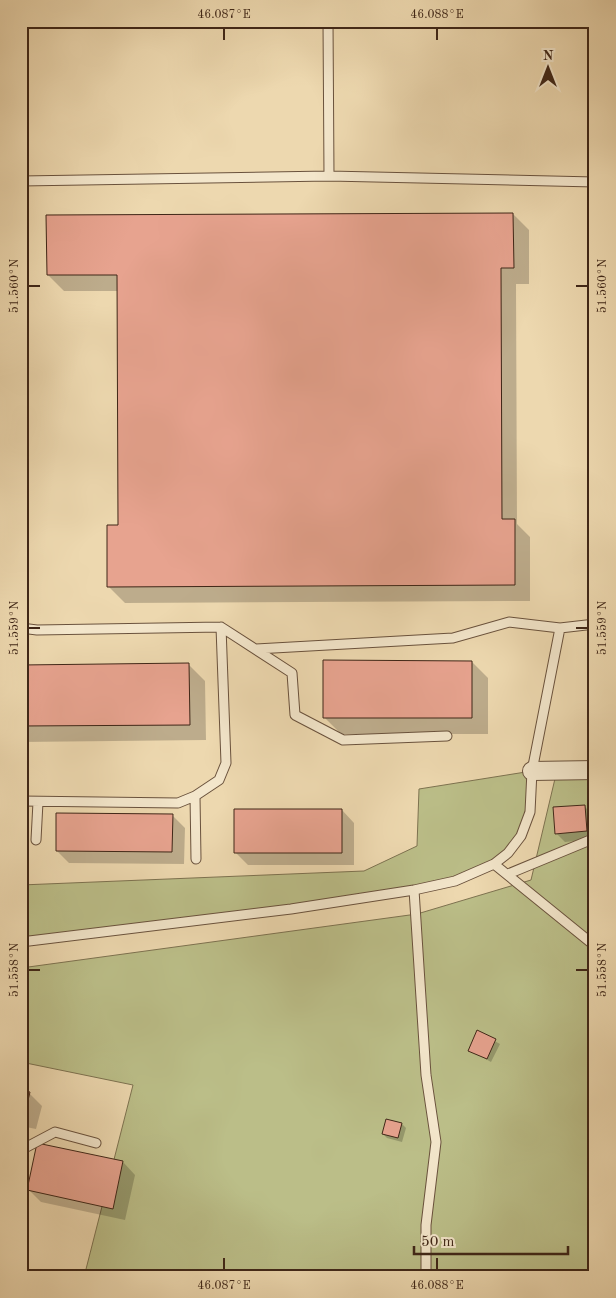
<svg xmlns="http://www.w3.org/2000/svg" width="616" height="1298" font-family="'Old Standard TT',serif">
<rect width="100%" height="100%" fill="#edd8af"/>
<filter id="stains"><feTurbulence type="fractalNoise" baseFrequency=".004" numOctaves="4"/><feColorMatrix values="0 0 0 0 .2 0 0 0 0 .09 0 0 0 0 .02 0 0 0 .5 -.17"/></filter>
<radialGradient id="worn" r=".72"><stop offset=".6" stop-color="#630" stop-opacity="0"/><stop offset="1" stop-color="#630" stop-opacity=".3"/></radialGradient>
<!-- green -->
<path fill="#bbbe88" stroke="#7d7250" d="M 595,765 L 595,1277 L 84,1277 L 133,1085 L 21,1062 L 21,968 L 417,914 L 531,880 L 558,766 Z
M 532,771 L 521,836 L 494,864 L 414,890 L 21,942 L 21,885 L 364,871 L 417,846 L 419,789 Z"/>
<!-- shadow -->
<path fill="#0003" d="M 513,214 L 529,230 L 529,284 L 516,284 L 517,524 L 530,537 L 530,601 L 125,603 L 108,586 L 119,526 L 118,291 L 64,291 L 48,275 Z
M 472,662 L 488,678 L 488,734 L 341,734 L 324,717 Z
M 189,665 L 205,681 L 206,740 L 21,742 L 21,666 Z
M 584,806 L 593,815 L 595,839 L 565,842 L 556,833 Z
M 342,810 L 354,823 L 354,865 L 248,865 L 235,852 Z
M 172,815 L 185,828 L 184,864 L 69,863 L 57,851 Z
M 595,914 L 595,926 L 590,921 Z
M 478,1032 L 500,1044 L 491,1062 L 470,1050 Z
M 21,1091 L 29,1093 L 42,1106 L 36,1129 L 21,1126 Z
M 387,1120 L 402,1124 L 406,1128 L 402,1142 L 387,1138 L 383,1134 Z
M 123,1162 L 135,1175 L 125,1220 L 41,1202 L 28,1189 Z"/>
<!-- building -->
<path fill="#e7a38f" stroke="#3f2617" d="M 513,213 L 514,268 L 501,268 L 502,519 L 515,519 L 515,585 L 107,587 L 107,525 L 118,525 L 117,275 L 47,275 L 46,215 Z
M 323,660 L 472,661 L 472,718 L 323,718 Z
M 189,663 L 190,725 L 21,726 L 21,665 Z
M 585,805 L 587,831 L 555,834 L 553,807 Z
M 234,809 L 342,809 L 342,853 L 234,853 Z
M 56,813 L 173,814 L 172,852 L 56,851 Z
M 477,1030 L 496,1039 L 487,1059 L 468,1051 Z
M 21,1090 L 30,1092 L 24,1117 L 21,1117 Z
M 386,1119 L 402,1123 L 398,1138 L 382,1134 Z
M 37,1143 L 123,1161 L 113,1209 L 27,1190 Z"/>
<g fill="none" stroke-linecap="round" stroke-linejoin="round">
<!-- lane casing -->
<g stroke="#6a523d" stroke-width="11">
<path id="lane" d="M 328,21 L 329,176
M 21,181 L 329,176 L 595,182
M 594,182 L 595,217
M 21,628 L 37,630 L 221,627 L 292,673 L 295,715 L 343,740 L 447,736
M 256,649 L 453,638 L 509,622 L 560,628 L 595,624
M 195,796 L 196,859
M 21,801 L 178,803 L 195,796 L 219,780 L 226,763 L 221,627
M 36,840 L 38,802
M 494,864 L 595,946
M 508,874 L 595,838
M 414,890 L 426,1075 L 436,1142 L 426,1225 L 426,1277
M 21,942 L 291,909 L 414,890 L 455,881 L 494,864 L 508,853 L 521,836 L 530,812 L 532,771 L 560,628
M 21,1150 L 55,1132 L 96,1143"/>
</g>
<!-- street casing -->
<g stroke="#6a523d" stroke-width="20">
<path id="street" d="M 532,771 L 595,770"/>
</g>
<!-- lane -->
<use href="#lane" stroke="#f3e6cb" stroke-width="9"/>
<!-- street -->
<use href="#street" stroke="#f3e6cb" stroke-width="18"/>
</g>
<!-- ticks -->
<path fill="none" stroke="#3f2617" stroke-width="2" d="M 224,28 L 224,40M 437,28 L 437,40M 28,286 L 40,286M 576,286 L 588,286M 28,628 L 40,628M 576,628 L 588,628M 28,970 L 40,970M 576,970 L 588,970M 224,1258 L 224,1270M 437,1258 L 437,1270"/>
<!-- margin -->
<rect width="616" height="1298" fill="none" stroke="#edd8af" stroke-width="55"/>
<!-- north arrow -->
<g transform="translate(548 68)" stroke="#f3e6cb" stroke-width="4" paint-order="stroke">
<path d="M0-4L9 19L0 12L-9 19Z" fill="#3f2617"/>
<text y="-8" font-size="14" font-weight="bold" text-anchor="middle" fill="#3f2617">N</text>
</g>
<!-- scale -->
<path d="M414 1246v8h154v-8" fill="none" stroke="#3f2617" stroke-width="2.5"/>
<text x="421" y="1246" font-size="15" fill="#3f2617" stroke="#f3e6cb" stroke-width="4" paint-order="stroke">50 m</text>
<rect x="28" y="28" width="560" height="1242" fill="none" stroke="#3f2617" stroke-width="2"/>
<g font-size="12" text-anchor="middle" fill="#3f2617">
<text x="224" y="18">46.087°E</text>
<text x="437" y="18">46.088°E</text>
<text transform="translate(14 286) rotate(-90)" y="4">51.560°N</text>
<text transform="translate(602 286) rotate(-90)" y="4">51.560°N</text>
<text transform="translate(14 628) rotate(-90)" y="4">51.559°N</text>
<text transform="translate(602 628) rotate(-90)" y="4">51.559°N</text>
<text transform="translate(14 970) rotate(-90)" y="4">51.558°N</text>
<text transform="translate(602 970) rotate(-90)" y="4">51.558°N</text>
<text x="224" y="1289">46.087°E</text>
<text x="437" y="1289">46.088°E</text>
</g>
<rect width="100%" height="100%" filter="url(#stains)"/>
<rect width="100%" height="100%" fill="url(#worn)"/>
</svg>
